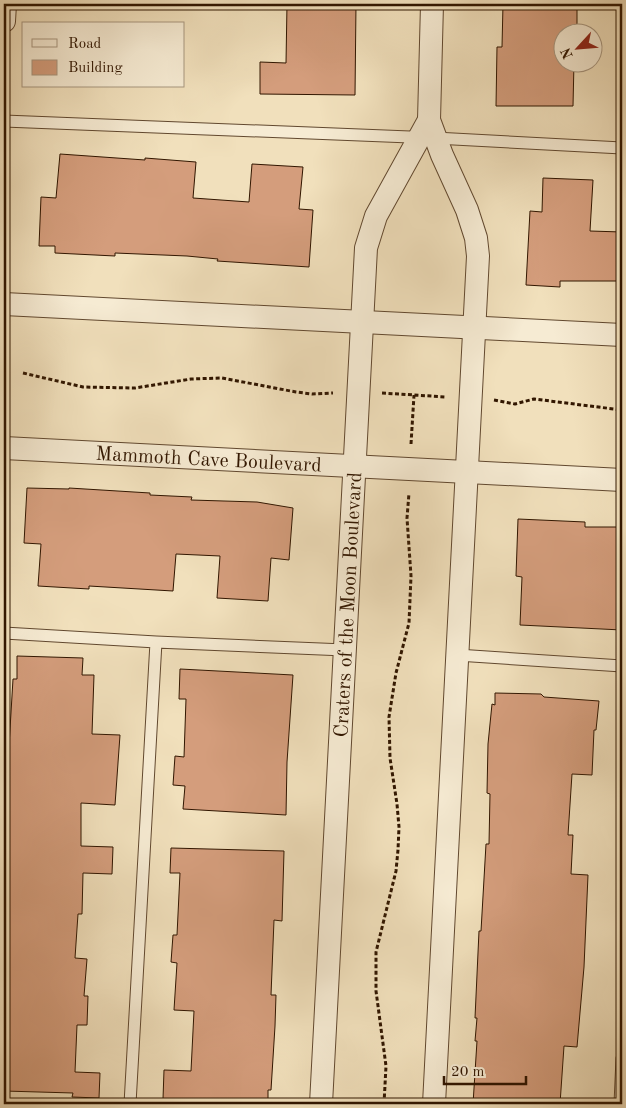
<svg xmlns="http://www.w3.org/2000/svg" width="626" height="1108" font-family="'Old Standard TT',serif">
<rect width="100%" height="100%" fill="#f1e0bc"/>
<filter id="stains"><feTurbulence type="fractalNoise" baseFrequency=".004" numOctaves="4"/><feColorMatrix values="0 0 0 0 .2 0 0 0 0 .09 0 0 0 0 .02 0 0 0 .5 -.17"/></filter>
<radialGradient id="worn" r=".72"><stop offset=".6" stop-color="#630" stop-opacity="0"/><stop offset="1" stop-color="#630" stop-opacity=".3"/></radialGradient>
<!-- building -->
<path fill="#d49d7c" stroke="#311600" d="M 287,4 L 356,4 L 355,95 L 260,94 L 260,62 L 286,63 Z
M 503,4 L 577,4 L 577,25 L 574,25 L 574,32 L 564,32 L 564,62 L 574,62 L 573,106 L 496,106 L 497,47 L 502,47 Z
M 60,154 L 145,160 L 145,158 L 196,162 L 193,198 L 249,202 L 252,164 L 303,167 L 299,209 L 313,210 L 309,267 L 217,261 L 218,259 L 187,256 L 115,253 L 115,256 L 55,253 L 55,246 L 39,246 L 41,197 L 56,198 Z
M 543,178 L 593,180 L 590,231 L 622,232 L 622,281 L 560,281 L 560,287 L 526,285 L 530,211 L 542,212 Z
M 27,488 L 69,489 L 69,488 L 150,493 L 150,495 L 192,497 L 191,500 L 257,502 L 293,508 L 289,560 L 271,558 L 268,601 L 217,598 L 220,556 L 176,554 L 173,591 L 89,586 L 89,589 L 38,586 L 41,544 L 24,543 Z
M 518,519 L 585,522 L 585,527 L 622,527 L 622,630 L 520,625 L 522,577 L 516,576 Z
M 17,656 L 83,658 L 82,675 L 94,675 L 92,734 L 120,735 L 115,805 L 81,803 L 81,846 L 113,847 L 112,874 L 83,873 L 82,914 L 78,914 L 75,958 L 87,959 L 84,996 L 88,996 L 87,1025 L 77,1025 L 75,1072 L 100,1073 L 99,1098 L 72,1097 L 73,1093 L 4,1091 L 5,813 L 13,679 L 17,679 Z
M 180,669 L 293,675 L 287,762 L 286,815 L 183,809 L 185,786 L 173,785 L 175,756 L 184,757 L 186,699 L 179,699 Z
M 495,693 L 541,694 L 544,697 L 599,701 L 596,730 L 594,730 L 592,775 L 572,774 L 568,835 L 573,835 L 571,874 L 588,875 L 584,967 L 577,1047 L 564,1046 L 560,1104 L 473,1104 L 477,1041 L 475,1041 L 477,1018 L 475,1018 L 479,931 L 481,931 L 486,844 L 489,844 L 490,794 L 487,793 L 488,744 L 492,704 L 495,705 Z
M 171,848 L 284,851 L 282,921 L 274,920 L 271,995 L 276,995 L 275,1026 L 271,1090 L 268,1090 L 268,1102 L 163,1099 L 164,1070 L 191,1071 L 194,1011 L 174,1010 L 177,963 L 171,962 L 173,935 L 177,935 L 180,873 L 170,873 Z"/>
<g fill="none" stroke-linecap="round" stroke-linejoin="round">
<!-- service casing -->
<g stroke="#61482f" stroke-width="13">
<path id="service" d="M 4,121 L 435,138 L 622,148
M 4,633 L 156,642 L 345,650
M 457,655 L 622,666
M 130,1104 L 156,642
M 620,1104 L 622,1058"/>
</g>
<!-- minor casing -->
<g stroke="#61482f" stroke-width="24">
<g id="minor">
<path d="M 432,4 L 429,120 L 442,155 L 467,210 L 476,238 L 478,256 L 434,1104"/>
<path d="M 4,21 L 5,4"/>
<path d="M 4,304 L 622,335"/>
<path id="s1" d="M 4,448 L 622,480"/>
<path id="s2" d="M 321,1104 L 366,248 L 376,216 L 429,120"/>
</g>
</g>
<!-- path -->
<path stroke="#311600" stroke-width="3" stroke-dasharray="4 2.5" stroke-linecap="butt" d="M 23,373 L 83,387 L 135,388 L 191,379 L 222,378 L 296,392 L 312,394 L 333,393
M 382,393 L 446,397
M 494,400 L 515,404 L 534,399 L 622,410
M 411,444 L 414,395
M 384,1104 L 386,1066 L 376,991 L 376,952 L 396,871 L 398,850 L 399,827 L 397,804 L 390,758 L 389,717 L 396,673 L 409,623 L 411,576 L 407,518 L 409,493"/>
<!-- service -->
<use href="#service" stroke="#f6ebd3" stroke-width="11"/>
<!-- minor -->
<use href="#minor" stroke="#f6ebd3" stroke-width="22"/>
</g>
<g text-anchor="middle" stroke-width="5" stroke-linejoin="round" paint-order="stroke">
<!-- street labels -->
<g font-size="20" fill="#311600" stroke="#f6ebd3">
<text dy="7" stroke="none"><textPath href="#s1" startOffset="205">Mammoth Cave Boulevard</textPath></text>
<text dy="7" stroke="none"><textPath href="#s2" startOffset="500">Craters of the Moon Boulevard</textPath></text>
</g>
</g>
<!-- margin -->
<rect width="626" height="1108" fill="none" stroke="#f1e0bc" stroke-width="20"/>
<rect x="5" y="5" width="616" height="1098" fill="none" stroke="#311600" stroke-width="2.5"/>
<rect x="10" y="10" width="606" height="1088" fill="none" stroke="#311600"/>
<!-- legend -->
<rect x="22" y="22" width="162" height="65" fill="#f6ebd3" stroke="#a7967f"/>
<rect x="32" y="39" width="25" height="8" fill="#f6ebd3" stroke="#a7967f"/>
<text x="68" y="48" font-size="15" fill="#311600">Road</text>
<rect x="32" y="60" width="25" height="15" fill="#d49d7c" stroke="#a7967f"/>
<text x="68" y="72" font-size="15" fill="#311600">Building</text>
<!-- north arrow -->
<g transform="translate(578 48) rotate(244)"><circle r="24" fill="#f6ebd3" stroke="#a7967f"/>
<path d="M0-4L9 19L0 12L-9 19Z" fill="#8f2418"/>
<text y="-8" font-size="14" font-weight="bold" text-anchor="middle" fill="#311600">N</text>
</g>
<!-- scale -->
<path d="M444 1076v8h82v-8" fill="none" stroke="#311600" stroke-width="2.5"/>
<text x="451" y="1076" font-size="15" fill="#311600" stroke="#f6ebd3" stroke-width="4" paint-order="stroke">20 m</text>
<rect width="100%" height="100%" filter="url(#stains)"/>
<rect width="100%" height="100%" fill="url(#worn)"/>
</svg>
